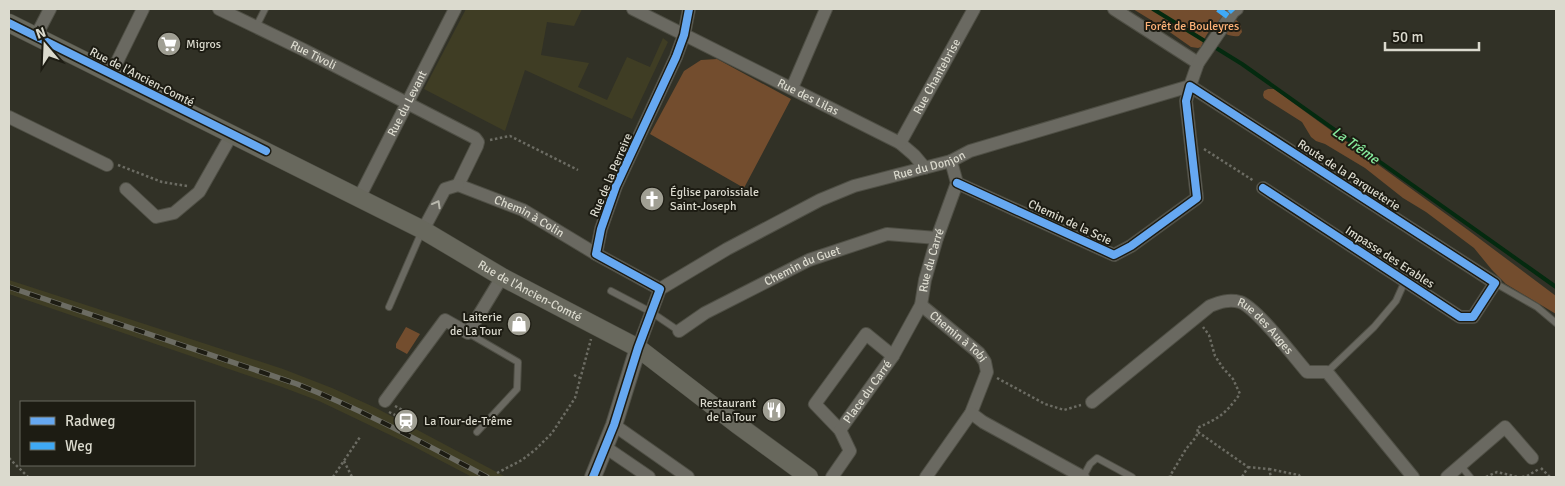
<svg xmlns="http://www.w3.org/2000/svg" width="1565" height="486" font-family="Signika,sans-serif">
<rect width="100%" height="100%" fill="#313126"/>
<!-- built -->
<path fill="#3f3d24" d="M 466,9 L 582,9 L 574,26 L 547,22 L 541,55 L 589,63 L 578,87 L 607,100 L 627,57 L 650,67 L 663,38 L 668,42 L 632,119 L 525,70 L 505,131 L 424,89 Z
M 9,280 L 283,369 L 332,388 L 376,408 L 506,477 L 472,477 L 411,445 L 319,401 L 282,387 L 9,294 Z"/>
<!-- green -->
<path fill="#734d2e" d="M 1133,9 L 1226,9 L 1240,24 L 1242,32 L 1239,36 C 1217,39 1215,12 1201,47 L 1198,48 L 1191,47 L 1164,28 Z
M 717,59 L 791,99 L 744,188 L 650,134 L 684,71 L 701,60 Z
M 1268,89 L 1274,89 L 1468,230 L 1556,296 L 1556,314 L 1506,284 L 1492,270 L 1474,248 L 1426,212 L 1403,198 L 1365,168 L 1325,144 L 1316,141 L 1311,137 L 1302,122 L 1264,98 L 1263,95 L 1264,91 Z
M 406,327 L 420,334 L 407,354 L 396,348 L 396,344 Z"/>
<g fill="none" stroke-linecap="round" stroke-linejoin="round">
<!-- stream -->
<path stroke="#042a0f" stroke-width="4" d="M 1153,9 L 1242,64 L 1556,287"/>
<!-- service casing -->
<g stroke="#4f4f45" stroke-width="8">
<path id="service" d="M 256,27 L 265,9
M 1495,283 L 1537,307 L 1556,323
M 611,291 L 651,312 L 679,331
M 389,307 L 422,231
M 468,333 L 518,362 L 517,389 L 477,432
M 1327,372 L 1374,327 L 1396,301 L 1405,281
M 1461,466 L 1470,477
M 1083,477 L 1090,464 L 1097,458 L 1132,477"/>
</g>
<!-- minor casing -->
<g stroke="#4f4f45" stroke-width="14">
<g id="minor">
<path id="s1" d="M 219,9 L 304,50 L 475,138 L 478,142 L 477,146 L 458,185"/>
<path id="s2" d="M 633,9 L 900,143 L 914,155 L 925,168"/>
<path d="M 1114,9 L 1198,63"/>
<path d="M 36,36 L 50,9"/>
<path d="M 111,74 L 143,9"/>
<path d="M 792,88 L 826,9"/>
<path d="M 9,117 L 107,165"/>
<path id="s3" d="M 900,143 L 974,9"/>
<path d="M 957,183 L 1114,255 L 1131,246 L 1197,198 L 1186,101 L 1190,86 L 1495,283 L 1473,317 L 1460,317 L 1263,188"/>
<path id="s4" d="M 458,185 L 523,210 L 596,254"/>
<path d="M 126,189 L 156,217 L 174,213 L 199,192 L 232,134"/>
<path id="s5" d="M 359,198 L 455,9"/>
<path d="M 423,230 L 445,189 L 458,185"/>
<path id="s6" d="M 660,289 L 727,249 L 820,200 L 854,186 L 951,161 L 970,151 L 1190,86 L 1198,63 L 1233,12 L 1237,9"/>
<path id="s7" d="M 921,305 L 979,353 L 985,362 L 987,372 L 971,413 L 926,477"/>
<path id="s8" d="M 679,331 L 705,313 L 809,260 L 887,234 L 937,238"/>
<path d="M 638,348 L 660,289 L 596,254 L 601,229 L 616,186 L 676,57 L 684,35 L 689,9"/>
<path d="M 385,401 L 445,320 L 468,333 L 502,277"/>
<path id="s9" d="M 1092,402 L 1210,306 C 1220,302 1229,299 1240,302 C 1256,307 1294,357 1307,372 L 1327,372 L 1413,477"/>
<path d="M 971,413 L 983,422 L 1083,477"/>
<path d="M 614,425 L 688,477"/>
<path d="M 840,430 L 815,404 L 866,334 L 893,356"/>
<path d="M 605,447 L 649,477"/>
<path id="s10" d="M 832,477 L 850,451 L 840,430 L 893,356 L 921,305 L 925,280 L 937,238 L 957,183 L 951,161"/>
<path d="M 1447,477 L 1505,427 L 1532,458"/>
</g>
</g>
<!-- tertiary casing -->
<g stroke="#4f4f45" stroke-width="18">
<path id="tertiary" d="M 593,477 L 614,425 L 638,348"/>
</g>
<!-- secondary casing -->
<g stroke="#4f4f45" stroke-width="19">
<g id="secondary">
<path id="s11" d="M 9,23 L 423,230 L 502,277 L 638,348 L 738,425 L 809,477"/>
</g>
</g>
<!-- path -->
<path stroke="#6c6c63" stroke-width="2.5" stroke-dasharray="2.5 2.5" stroke-linecap="butt" d="M 490,140 L 510,136 L 578,170
M 1204,149 L 1254,181
M 118,165 L 162,182 L 187,186
M 574,375 L 580,378
M 997,378 L 1045,404 L 1064,410 L 1081,405
M 395,406 L 410,414
M 389,412 L 397,416
M 1198,432 L 1248,467 L 1242,477
M 9,458 L 28,477
M 344,461 L 352,477
M 1248,467 L 1269,469 L 1271,477
M 1541,468 L 1550,477
M 1269,469 L 1299,475 L 1300,477
M 497,473 L 522,460 L 536,449 L 552,433 L 575,398 L 591,339
M 333,477 L 360,437
M 1172,477 L 1170,476 L 1186,449 L 1196,437 L 1198,432 L 1197,428 C 1221,417 1224,415 1240,394 L 1233,379 L 1223,368 L 1215,356 L 1209,335 L 1203,327
M 1486,477 L 1497,472 L 1518,477
M 1522,477 L 1527,476 L 1539,469"/>
<!-- service -->
<use href="#service" stroke="#6a6961" stroke-width="6"/>
<!-- minor -->
<use href="#minor" stroke="#6a6961" stroke-width="12"/>
<!-- tertiary -->
<use href="#tertiary" stroke="#6a6961" stroke-width="16"/>
<!-- secondary -->
<use href="#secondary" stroke="#68685d" stroke-width="18"/>
<!-- rail casing -->
<g stroke="#6c6c63" stroke-width="5.5">
<path id="rail" d="M 9,287 L 297,384 C 363,410 425,444 487,477"/>
</g>
<!-- rail -->
<use href="#rail" stroke="#1d1c13" stroke-width="4" stroke-dasharray="11" stroke-linecap="butt"/>
<!-- quiet -->
<path stroke="#3fa9f5" stroke-width="6" stroke-dasharray="12 6" stroke-linecap="butt" d="M 1218,9 L 1229,17
M 1230,9 L 1233,12"/>
<!-- cycleway casing -->
<g stroke="#1d1c13" stroke-width="11">
<path id="cycleway" d="M 9,23 L 266,151
M 957,183 L 1114,255 L 1131,246 L 1197,198 L 1186,101 L 1190,86 L 1495,283 L 1473,317 L 1460,317 L 1263,188
M 593,477 L 614,425 L 638,348 L 660,289 L 596,254 L 601,229 L 616,186 L 676,57 L 684,35 L 689,9"/>
</g>
<!-- cycleway -->
<use href="#cycleway" stroke="#66a8f1" stroke-width="8"/>
</g>
<!-- one-way arrows -->
<defs><path id="oneway-chevron" d="M-2-3.5L2.5 0L-2 3.5" fill="none" stroke-width="1.6" stroke-linecap="round" stroke-linejoin="round" transform="scale(1.25)"/></defs>
<use stroke="#b9b8ad" href="#oneway-chevron" transform="translate(437 204) rotate(-61)"/>
<!-- icons -->
<defs>
<g id="supermarket-disc" transform="scale(1.25)"><circle r="9.5" fill="#a09f93" stroke="#1d1c13"/><path d="M-6-5.5h2.5l.6 2H6L4.5 2H-2.5L-4.4-4H-6ZM-1.5 3.2a1.3 1.3 0 1 0 .1 0ZM3 3.2a1.3 1.3 0 1 0 .1 0Z" fill="#fff"/></g>
<g id="church-disc" transform="scale(1.25)"><circle r="9.5" fill="#a09f93" stroke="#1d1c13"/><path d="M-1.2-6h2.4v3.5h3.3v2.4h-3.3V6h-2.4V-.1h-3.3v-2.4h3.3Z" fill="#fff"/></g>
<g id="shop-disc" transform="scale(1.25)"><circle r="9.5" fill="#a09f93" stroke="#1d1c13"/><path d="M-5-2.5h2.3a2.7 3.5 0 0 1 5.4 0H5L5.5 6h-11ZM-1.5-2.5h3a1.5 2.3 0 0 0-3 0Z" fill="#fff"/></g>
<g id="restaurant-disc" transform="scale(1.25)"><circle r="9.5" fill="#a09f93" stroke="#1d1c13"/><path d="M-5-6h1v4h1v-4h1v4h1v-4h1v5L-1.5 .5V6h-2V.5L-5-1ZM5-6V6H3V1.5H1.5Q1.5-4 5-6Z" fill="#fff"/></g>
<g id="station-disc" transform="scale(1.25)"><circle r="9.5" fill="#a09f93" stroke="#1d1c13"/><path d="M-3-6H3Q5-6 5-4V2Q5 4 3 4L4.5 6H3L1.5 4h-3L-3 6H-4.5L-3 4Q-5 4-5 2V-4Q-5-6-3-6ZM-3.5-4v3h7v-3ZM-3.5 1v1.5H-2V1ZM2 1v1.5H3.5V1Z" fill="#fff"/></g>
</defs>
<g fill-rule="evenodd">
<use href="#supermarket-disc" x="169" y="44"/>
<use href="#church-disc" x="652" y="199"/>
<use href="#shop-disc" x="519" y="324"/>
<use href="#restaurant-disc" x="774" y="410"/>
<use href="#station-disc" x="406" y="421"/>
</g>
<g text-anchor="middle" stroke-width="4" stroke-linejoin="round" paint-order="stroke">
<!-- park labels -->
<g font-size="12" fill="#feb278" stroke="#1d1c13">
<text x="1192" y="30">Forêt de Bouleyres</text>
</g>
<!-- poi labels -->
<g font-size="12" fill="#dbdace" stroke="#1d1c13" text-anchor="start">
<text x="186" y="48">Migros</text>
<text x="670" y="196">Église paroissiale<tspan x="670" dy="14">Saint-Joseph</tspan></text>
<text x="502" y="321" text-anchor="end">Laiterie<tspan x="502" dy="14">de La Tour</tspan></text>
<text x="756" y="407" text-anchor="end">Restaurant<tspan x="756" dy="14">de la Tour</tspan></text>
<text x="424" y="425">La Tour-de-Trême</text>
</g>
<!-- street labels -->
<g font-size="12" fill="#dbdace" stroke="#1d1c13">
<text dy="4" stroke="none"><textPath href="#s1" startOffset="105">Rue Tivoli</textPath></text>
<text dy="4" stroke="none"><textPath href="#s3" startOffset="76">Rue Chantebrise</textPath></text>
<text transform="translate(142 77) rotate(27)" y="4">Rue de l'Ancien-Comté</text>
<text dy="4" stroke="none"><textPath href="#s2" startOffset="196">Rue des Lilas</textPath></text>
<text dy="4" stroke="none"><textPath href="#s5" startOffset="106">Rue du Levant</textPath></text>
<text dy="4" stroke="none"><textPath href="#s6" startOffset="298">Rue du Donjon</textPath></text>
<text transform="translate(611 175) rotate(-67)" y="4">Rue de la Perreire</text>
<text transform="translate(1349 175) rotate(33)" y="4">Route de la Parqueterie</text>
<text dy="4" stroke="none"><textPath href="#s4" startOffset="78">Chemin à Colin</textPath></text>
<text transform="translate(1070 222) rotate(25)" y="4">Chemin de la Scie</text>
<text transform="translate(1390 257) rotate(33)" y="4">Impasse des Erables</text>
<text dy="4" stroke="none"><textPath href="#s10" startOffset="250">Rue du Carré</textPath></text>
<text dy="4" stroke="none"><textPath href="#s8" startOffset="140">Chemin du Guet</textPath></text>
<text dy="4" stroke="none"><textPath href="#s11" startOffset="586">Rue de l'Ancien-Comté</textPath></text>
<text dy="4" stroke="none"><textPath href="#s9" startOffset="218">Rue des Auges</textPath></text>
<text dy="4" stroke="none"><textPath href="#s7" startOffset="49">Chemin à Tobi</textPath></text>
<text dy="4" stroke="none"><textPath href="#s10" startOffset="102">Place du Carré</textPath></text>
</g>
<!-- water labels -->
<g font-size="14" font-style="italic" fill="#86ea9c" stroke="#1d1c13">
<text transform="translate(1356 145) rotate(35)" y="5">La Trême</text>
</g>
</g>
<!-- border -->
<rect width="1565" height="486" fill="none" stroke="#dbdace" stroke-width="20"/>
<!-- legend -->
<rect x="20" y="401" width="175" height="65" fill="#1d1c13" stroke="#69685e"/>
<rect x="30" y="417" width="25" height="8" fill="#66a8f1" stroke="#69685e"/>
<text x="65" y="426" font-size="15" fill="#dbdace">Radweg</text>
<rect x="30" y="442" width="25" height="8" fill="#3fa9f5" stroke="#69685e"/>
<text x="65" y="451" font-size="15" fill="#dbdace">Weg</text>
<!-- north arrow -->
<g transform="translate(45 45) rotate(341)" stroke="#1d1c13" stroke-width="4" paint-order="stroke">
<path d="M0-4L9 19L0 12L-9 19Z" fill="#dbdace"/>
<text y="-8" font-size="14" font-weight="bold" text-anchor="middle" fill="#dbdace">N</text>
</g>
<!-- scale -->
<path d="M1385 42v8h94v-8" fill="none" stroke="#dbdace" stroke-width="2.5"/>
<text x="1392" y="42" font-size="15" fill="#dbdace" stroke="#1d1c13" stroke-width="4" paint-order="stroke">50 m</text>
</svg>
